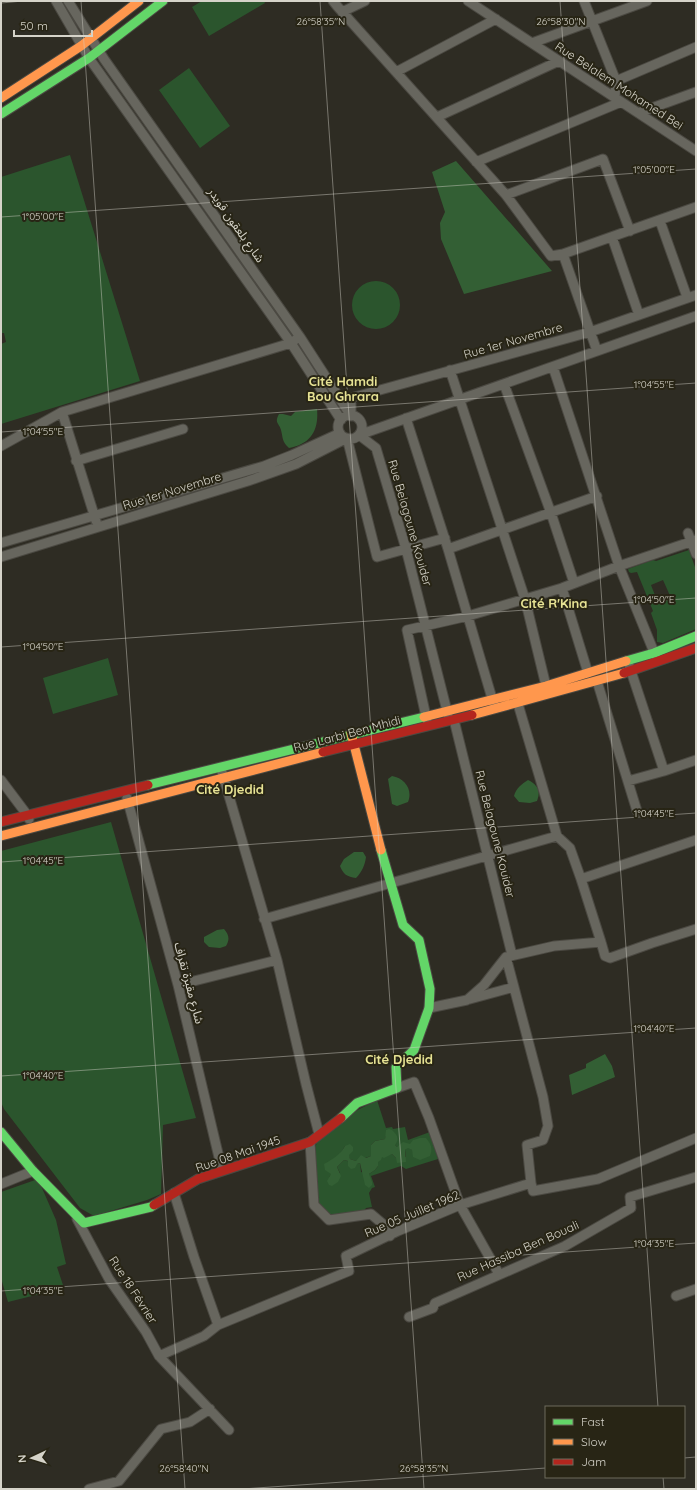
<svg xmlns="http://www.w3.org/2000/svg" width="697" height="1490" font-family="Quicksand,'Noto Sans Arabic',sans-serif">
<rect width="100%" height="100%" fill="#2e2c23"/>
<!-- green -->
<path fill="#2b552d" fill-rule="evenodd" d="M 202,1 L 264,1 L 265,3 L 209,36 L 192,7 Z
M 189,68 L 230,126 L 200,148 L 159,90 Z
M 70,155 L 140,381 L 1,424 L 1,344 L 6,342 L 4,333 L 1,333 L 1,177 Z
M352 305a24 24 0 1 1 48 0a24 24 0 1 1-48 0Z
M 689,550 L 696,570 L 696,629 L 663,643 L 657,642 L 657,630 L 651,613 L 653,611 L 637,572 L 631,573 L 629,572 L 628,569 L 653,560 L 656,561 ZM 663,580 L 671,598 L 658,603 L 651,585 Z
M 108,658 L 118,695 L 53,714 L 43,678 Z
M 111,822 L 196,1118 L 163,1125 L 161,1194 L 147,1200 L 94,1216 L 80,1208 L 4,1109 L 1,1102 L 1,851 Z
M 377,1100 L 386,1128 L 392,1127 L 393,1129 L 405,1127 L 408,1140 L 430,1132 L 438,1159 L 406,1169 L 401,1166 L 371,1176 L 375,1187 L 372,1188 L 369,1193 L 372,1207 L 366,1208 L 363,1212 L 329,1216 L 319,1205 L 317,1194 L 314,1151 L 317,1142 L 346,1116 ZM 385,1136 L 397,1147 L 410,1144 L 415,1158 L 412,1150 L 408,1147 L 405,1150 L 406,1157 L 396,1158 L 392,1154 L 382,1156 L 377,1162 L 378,1166 L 375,1170 L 369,1174 L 361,1172 L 360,1163 L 357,1164 L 344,1160 L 337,1167 L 340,1173 L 329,1177 L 332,1174 L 329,1162 C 336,1160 342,1152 345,1146 L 350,1159 L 356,1161 L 371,1156 L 371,1145 L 375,1141 L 385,1139 Z
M 38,1179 L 56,1220 L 66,1264 L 57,1267 L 64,1288 L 8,1302 L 1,1278 L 1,1192 Z"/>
<!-- forest -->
<path fill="#335f34" d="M 456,161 L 552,271 L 464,294 L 441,239 L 440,223 L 445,212 L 432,172 Z
M 317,409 C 319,430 311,444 289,448 C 282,442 283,438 281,430 C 279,423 274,423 279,414 L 283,414 L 291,416 L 295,412 Z
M 392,776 C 405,778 413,790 408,802 L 397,806 L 392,804 L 388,779 Z
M 528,780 C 538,785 541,791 537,801 L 530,803 L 519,802 L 514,796 C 516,788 522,784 528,780 Z
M 354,852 L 363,852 L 366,857 C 365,865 362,872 356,878 C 347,877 343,874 340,866 L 344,859 Z
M 224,929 C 229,935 230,939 226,946 L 220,948 L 209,947 L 204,942 L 204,937 L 217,930 Z
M 605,1054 L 612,1066 L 615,1077 L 572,1095 L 569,1075 L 586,1068 L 586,1064 Z
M 389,1129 L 392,1130 C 397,1135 400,1138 395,1145 L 397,1147 L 403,1142 L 410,1144 L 413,1140 L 420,1138 L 426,1138 C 431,1144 433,1148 430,1156 L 420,1160 L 413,1157 L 412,1150 L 408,1148 L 405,1150 L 406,1162 L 397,1163 L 396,1158 L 392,1154 L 384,1158 L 382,1157 L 381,1160 L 378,1162 L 378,1166 L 375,1170 L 369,1174 L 372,1182 L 372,1185 L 369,1188 L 365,1185 L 360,1163 L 357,1164 L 355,1168 L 351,1169 L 348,1166 L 348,1161 L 344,1160 L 337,1167 L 341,1176 L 338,1182 L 332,1186 L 329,1185 L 327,1181 L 331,1174 L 325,1170 L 324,1164 C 333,1159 340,1155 345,1146 L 350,1144 L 353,1147 L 353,1151 L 349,1155 L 350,1159 L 356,1161 L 361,1155 L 366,1158 L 371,1156 L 371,1145 L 375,1141 L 385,1139 L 386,1130 Z"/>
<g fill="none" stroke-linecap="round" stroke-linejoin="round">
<!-- street casing -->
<g stroke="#4b4942" stroke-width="11">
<path id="street" d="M 56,1 L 89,58 L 291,343 L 341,420
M 68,1 L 104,59 L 300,337 L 351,416
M 333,1 L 337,6 L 506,195 L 603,159 L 630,231
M 468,1 L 696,151
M 584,1 L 616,81 L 615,98
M 342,12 L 365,1
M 532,43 L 647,1
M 396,72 L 496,19
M 616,81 L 696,47
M 638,113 L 696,92
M 437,117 L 559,61
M 476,162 L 621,102
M 506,195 L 551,256 L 563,254
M 660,221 L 687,297
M 612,237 L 639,315
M 597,351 L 563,254 L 696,207
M 553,367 L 619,566 L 696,540
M 450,370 L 525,599 L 547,690
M 504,384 L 551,513 L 574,583
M 62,412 L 96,521
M338 427a12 12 0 1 1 24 0a12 12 0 1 1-24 0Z
M 351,416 L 351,398 L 590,332 L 696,295
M 406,418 L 448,549 L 494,705
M 359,435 L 696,316
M 359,435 L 376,448 L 406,549 L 448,715
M 1,446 L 62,412 L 291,343 L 295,340
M 76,461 L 183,429
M 688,533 L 696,554
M 1,543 L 264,466 L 292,455 L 340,433
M 448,549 L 597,496
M 1,557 L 248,481 L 296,464 L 347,438 L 377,557 L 445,538
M 562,588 L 588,673
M 629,665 L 664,771 L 696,760
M 597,681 L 637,811
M 518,704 L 557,836 L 570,848 L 581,879 L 601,942
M 454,720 L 512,955
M 427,721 L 407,630 L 468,616 L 562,588 L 619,566 L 656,657
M 222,772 L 277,960 L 306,1084 L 319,1134
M 1,780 L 28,816 L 29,819
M 628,781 L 664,771
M 127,798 L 178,985 L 222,1170
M 581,879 L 696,840
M 264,919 L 557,836
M 506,957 L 543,1097 L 548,1126 L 543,1140 L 527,1145 L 531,1183
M 178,985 L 277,960
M 470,999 L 514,987
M 429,1008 L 467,1000 L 484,985 L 506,957 L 554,946 L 601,942 L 605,956 L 610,958 L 652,943 L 696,929
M 397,1088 L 414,1082 L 429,1118 L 460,1205 L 499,1274
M 310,1142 L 314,1205 L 329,1220 L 371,1214 L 384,1225 L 390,1236
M 1,1184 L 33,1171
M 174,1193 L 194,1257 L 218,1325
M 77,1219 L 109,1279 L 146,1332 L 159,1356 L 229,1430
M 676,1296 L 696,1289
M 409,1317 L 433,1308 L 435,1303 L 565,1246 L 631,1208 L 630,1197 L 696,1177
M 159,1356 L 204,1336 L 218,1325 L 349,1271 L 346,1256 L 398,1231 L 460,1205 L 531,1183 L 533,1191 L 598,1179 L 696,1138
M 89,1489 L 119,1481 L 161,1429 L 190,1422 L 210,1409"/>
</g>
<!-- fast casing -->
<g stroke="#4b4942" stroke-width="11">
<path id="fast" d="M 1,114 L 89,58 L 163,1
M 626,661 L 654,653 L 696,636
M 148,785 L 424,717
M 341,1118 L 357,1103 L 397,1088 L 396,1067 L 414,1050 L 429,1008 L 430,989 L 419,940 L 403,925 L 381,850
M 1,1132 L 33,1171 L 84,1223 L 151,1207 L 154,1205"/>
</g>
<!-- slow casing -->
<g stroke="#4b4942" stroke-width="11">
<path id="slow" d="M 1,98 L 81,46 L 139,1
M 472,715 L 624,673
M 424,717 L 546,686 L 626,661
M 351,733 L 381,850
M 1,836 L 323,752"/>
</g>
<!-- jam casing -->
<g stroke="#4b4942" stroke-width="11">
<path id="jam" d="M 624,673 L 696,648
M 323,752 L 472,715
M 1,822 L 148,785
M 154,1205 L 198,1179 L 310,1142 L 341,1118"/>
</g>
<!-- street -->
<use href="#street" stroke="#67665e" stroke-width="9"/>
<!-- fast -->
<use href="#fast" stroke="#63d668" stroke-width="9"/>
<!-- slow -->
<use href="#slow" stroke="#ff974d" stroke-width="9"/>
<!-- jam -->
<use href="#jam" stroke="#b3261e" stroke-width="9"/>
</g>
<!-- ticks -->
<path fill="none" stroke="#d5d3c9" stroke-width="1" stroke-opacity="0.45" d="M 81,1 L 185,1489M 320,1 L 424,1489M 560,1 L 658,1407M 1,3 L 23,1M 1,217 L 696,169M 1,432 L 696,383M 1,647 L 696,598M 1,862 L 696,813M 1,1076 L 696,1028M 1,1291 L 696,1243M 684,1458 L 696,1457M 663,1477 L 664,1489M 242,1489 L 546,1468"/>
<g text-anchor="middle" stroke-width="4" stroke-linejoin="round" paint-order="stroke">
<!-- street labels -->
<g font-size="12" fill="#d5d3c9" stroke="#282515">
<text transform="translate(619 86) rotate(33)" y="4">Rue Belalem Mohamed Bei</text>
<text transform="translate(236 225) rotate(55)" y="4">شارع بلعقون قويدر</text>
<text transform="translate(513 341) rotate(-16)" y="4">Rue 1er Novembre</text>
<text transform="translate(172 491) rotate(-17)" y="4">Rue 1er Novembre</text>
<text transform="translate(410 523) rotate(74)" y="4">Rue Belagoune Kouider</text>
<text transform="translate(347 734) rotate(-15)" y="4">Rue Larbi Ben Mhidi</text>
<text transform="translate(495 834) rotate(76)" y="4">Rue Belagoune Kouider</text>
<text transform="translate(189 983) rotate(75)" y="4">شارع مقبرة تقراف</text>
<text transform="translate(238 1154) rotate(-19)" y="4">Rue 08 Mai 1945</text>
<text transform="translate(412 1214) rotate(-23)" y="4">Rue 05 Juillet 1962</text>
<text transform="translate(518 1251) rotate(-24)" y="4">Rue Hassiba Ben Bouali</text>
<text transform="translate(133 1290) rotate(57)" y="4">Rue 18 Février</text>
</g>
<!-- neighbourhood labels -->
<g font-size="13" font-weight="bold" fill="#e7e394" stroke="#282515">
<text x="343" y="386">Cité Hamdi<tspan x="343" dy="15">Bou Ghrara</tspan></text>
<text x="554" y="608">Cité R'Kina</text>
<text x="230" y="794">Cité Djedid</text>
<text x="399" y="1064">Cité Djedid</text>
</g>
</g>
<g font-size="10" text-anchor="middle" fill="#d5d3c9" stroke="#282515" stroke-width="4" stroke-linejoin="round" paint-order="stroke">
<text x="321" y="25">26°58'35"N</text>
<text x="561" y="25">26°58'30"N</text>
<text x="654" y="173">1°05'00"E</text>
<text x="43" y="220">1°05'00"E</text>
<text x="654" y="388">1°04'55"E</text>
<text x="43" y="435">1°04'55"E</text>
<text x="654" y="603">1°04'50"E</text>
<text x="43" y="650">1°04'50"E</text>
<text x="654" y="817">1°04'45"E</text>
<text x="43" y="864">1°04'45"E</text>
<text x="654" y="1032">1°04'40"E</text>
<text x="43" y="1079">1°04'40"E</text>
<text x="654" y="1247">1°04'35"E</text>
<text x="43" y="1294">1°04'35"E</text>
<text x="184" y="1472">26°58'40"N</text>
<text x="424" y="1472">26°58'35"N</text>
</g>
<!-- border -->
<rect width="697" height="1490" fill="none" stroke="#d5d3c9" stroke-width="4"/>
<!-- legend -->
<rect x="545" y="1406" width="140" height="72" fill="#282515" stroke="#6d6b5d"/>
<rect x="553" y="1419" width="20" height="6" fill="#63d668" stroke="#6d6b5d"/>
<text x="581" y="1426" font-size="12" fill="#d5d3c9">Fast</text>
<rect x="553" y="1439" width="20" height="6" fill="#ff974d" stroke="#6d6b5d"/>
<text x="581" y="1446" font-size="12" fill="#d5d3c9">Slow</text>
<rect x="553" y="1459" width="20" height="6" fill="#b3261e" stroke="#6d6b5d"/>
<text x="581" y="1466" font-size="12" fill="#d5d3c9">Jam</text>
<!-- north arrow -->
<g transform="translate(32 1458) rotate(266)" stroke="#282515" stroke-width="3" paint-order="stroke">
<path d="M0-3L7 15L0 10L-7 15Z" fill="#d5d3c9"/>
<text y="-6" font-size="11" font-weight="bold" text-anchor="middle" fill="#d5d3c9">N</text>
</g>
<!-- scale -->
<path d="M14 30v6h78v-6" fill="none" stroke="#d5d3c9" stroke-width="2"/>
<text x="20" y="30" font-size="12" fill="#d5d3c9" stroke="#282515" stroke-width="3" paint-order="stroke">50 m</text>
</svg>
